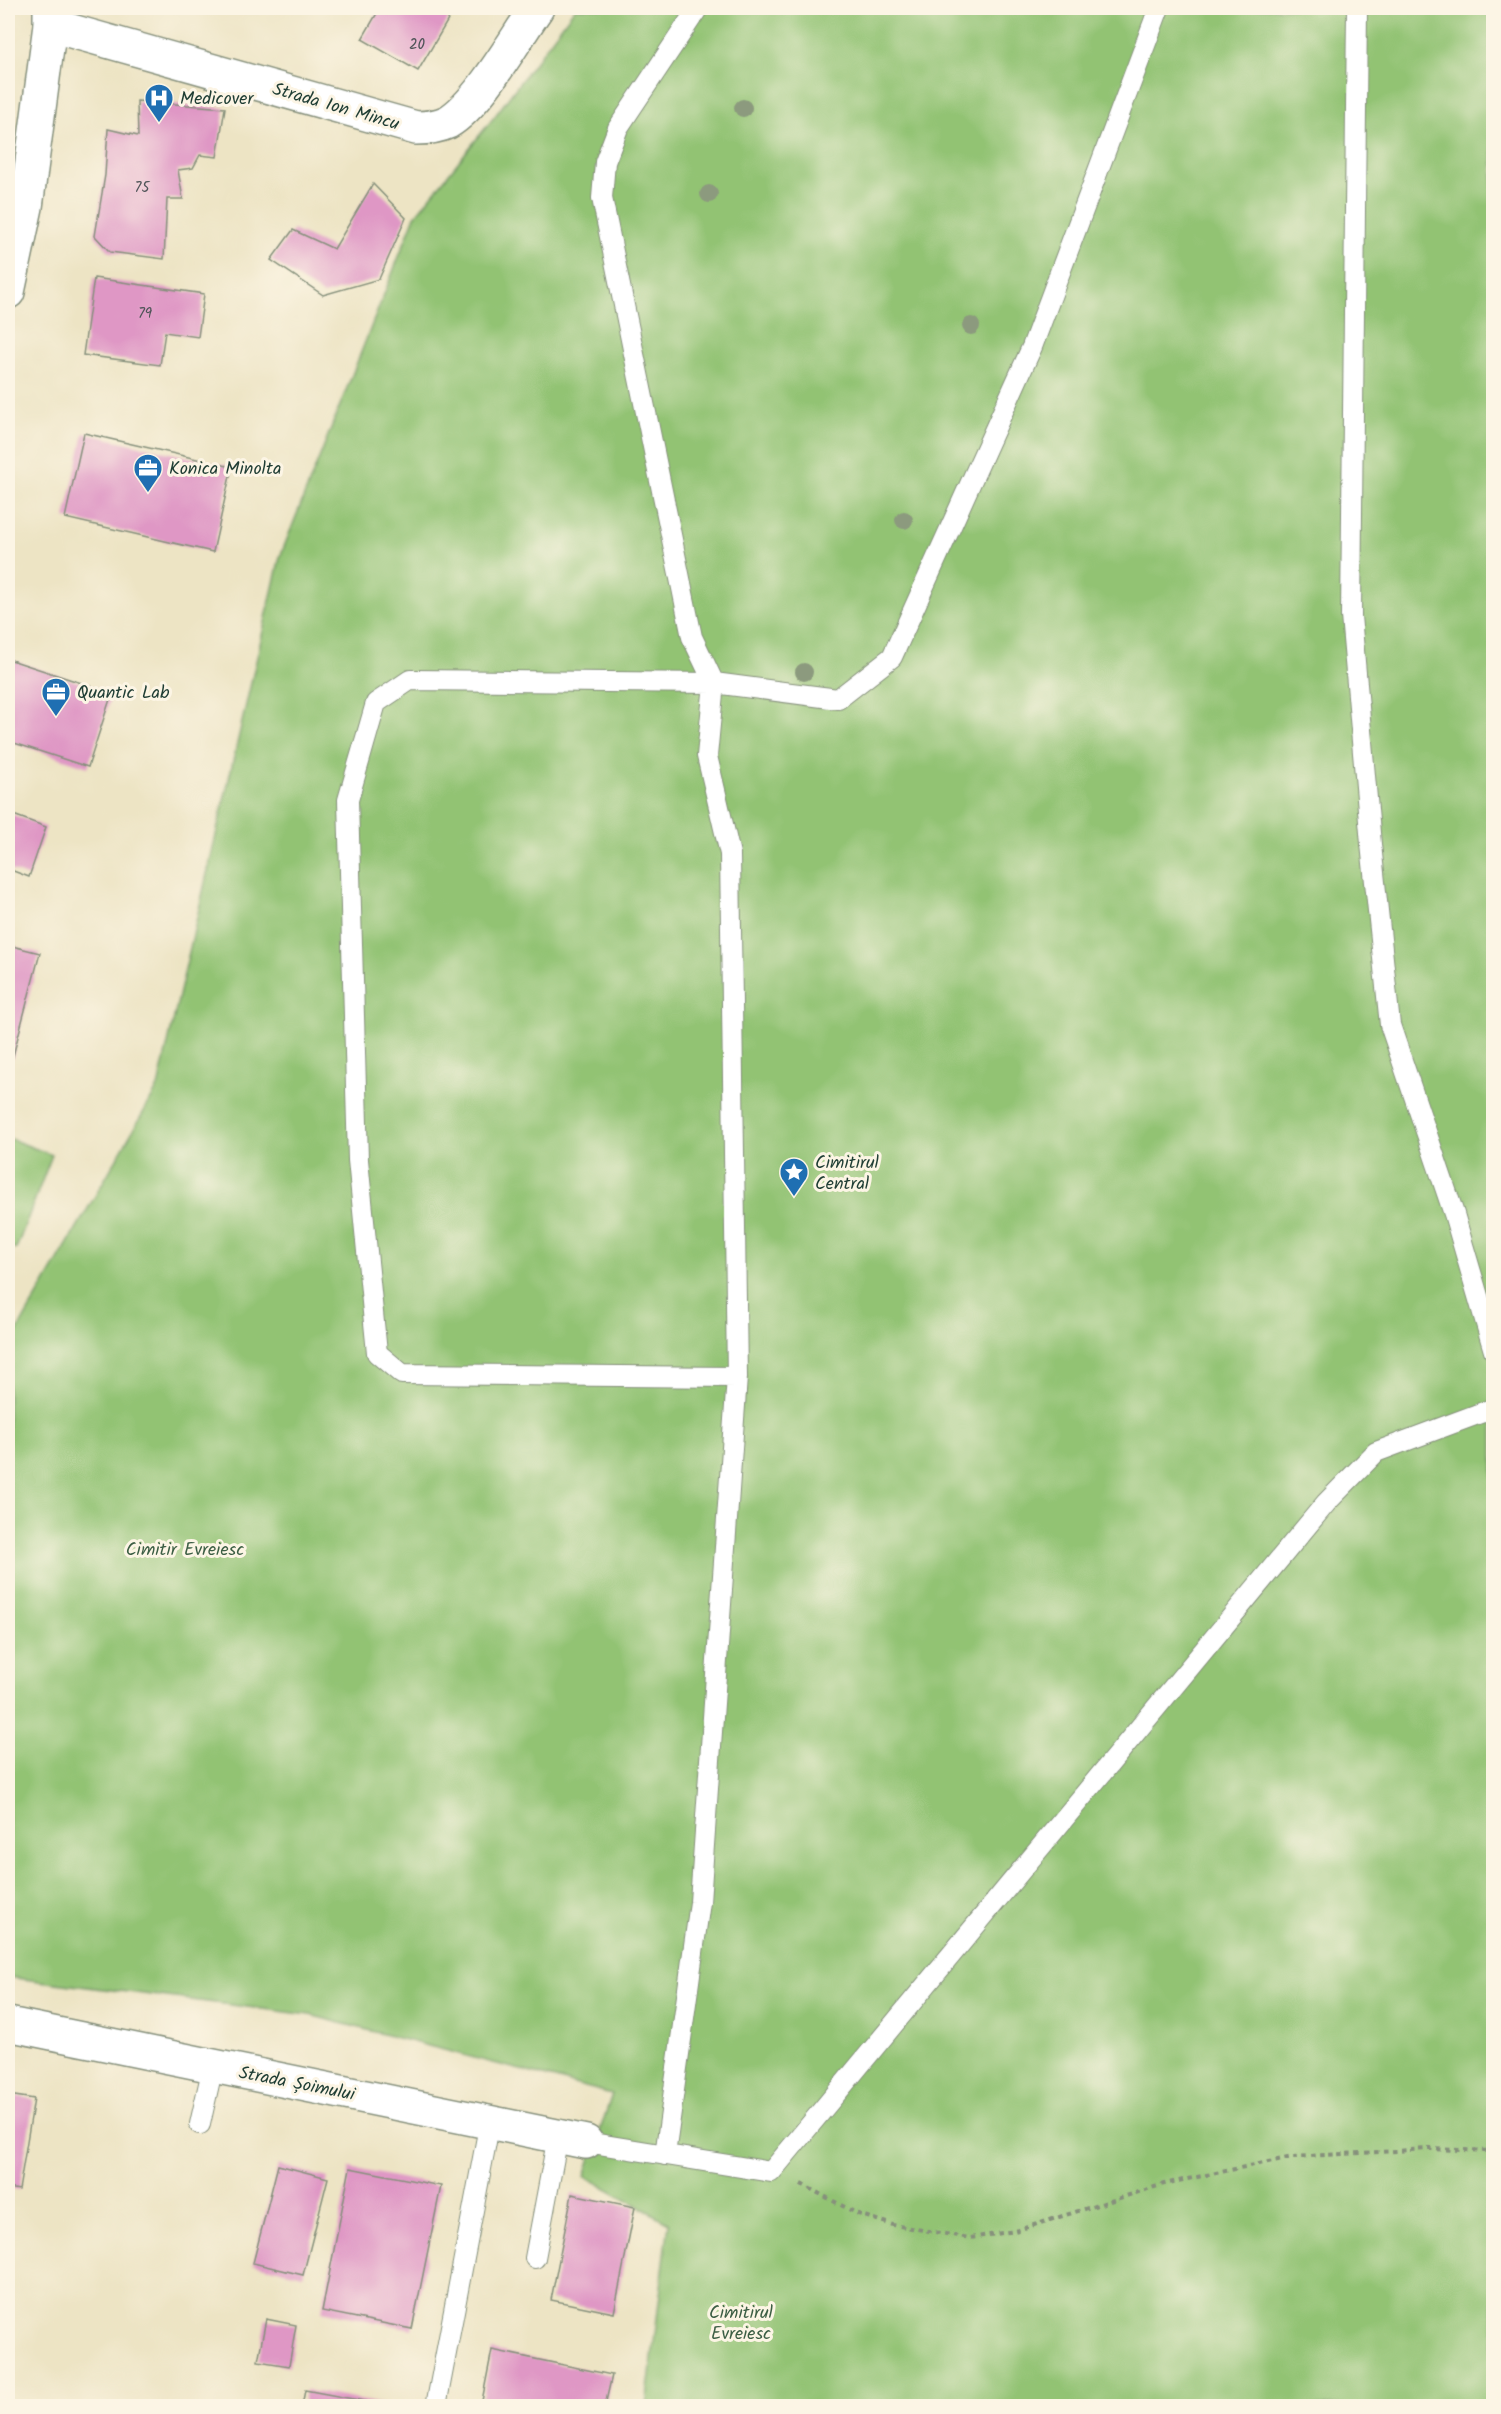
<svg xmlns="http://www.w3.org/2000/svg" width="1501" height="2414" font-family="Kalam,sans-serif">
<rect width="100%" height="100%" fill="#fcf5e5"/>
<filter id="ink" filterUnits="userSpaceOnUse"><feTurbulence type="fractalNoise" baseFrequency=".0167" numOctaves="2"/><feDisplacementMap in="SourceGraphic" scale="12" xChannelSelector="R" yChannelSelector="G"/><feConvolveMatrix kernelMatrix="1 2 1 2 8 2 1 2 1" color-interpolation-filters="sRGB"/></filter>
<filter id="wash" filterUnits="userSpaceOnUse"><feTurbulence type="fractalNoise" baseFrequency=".008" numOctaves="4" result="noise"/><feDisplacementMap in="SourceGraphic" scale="24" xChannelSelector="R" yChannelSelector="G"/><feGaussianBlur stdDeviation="1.35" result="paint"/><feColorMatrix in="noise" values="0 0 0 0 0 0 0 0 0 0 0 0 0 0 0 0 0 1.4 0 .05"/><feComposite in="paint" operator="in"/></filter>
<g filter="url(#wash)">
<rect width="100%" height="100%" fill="#ede4c4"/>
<!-- green -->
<path fill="#92c373" stroke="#588054" stroke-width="1.5" d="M 575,8 L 1493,8 L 1493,2406 L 646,2406 L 669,2223 L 585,2176 L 612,2094 L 310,2015 L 8,1977 L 8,1347 L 158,1087 L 280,557 L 415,216 L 495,116 Z
M 8,1138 L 52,1155 L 16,1249 L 8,1246 Z"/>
<g id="blocks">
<!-- building -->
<path fill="#df97c5" d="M 380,8 L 455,8 L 418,71 L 362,39 Z
M 137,101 L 225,108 L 217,157 L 200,155 L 193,168 L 178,170 L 183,199 L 167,199 L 164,259 L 110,252 L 95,236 L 105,175 L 108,129 L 138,136 Z
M 373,184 L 406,218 L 379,279 L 323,295 L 271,260 L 293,230 L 334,249 Z
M 94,278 L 204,294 L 198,337 L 165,332 L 160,365 L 83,355 Z
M 84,433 L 232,467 L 213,552 L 65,518 Z
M 8,659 L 112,693 L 88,767 L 8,741 Z
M 8,813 L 46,827 L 29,877 L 8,869 Z
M 8,945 L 40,953 L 8,1075 Z
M 8,2095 L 34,2099 L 19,2190 L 8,2188 Z
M 278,2165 L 328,2178 L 303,2275 L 253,2263 Z
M 350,2168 L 441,2186 L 412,2329 L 322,2311 Z
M 572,2194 L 635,2207 L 614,2313 L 551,2300 Z
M 266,2319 L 296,2325 L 289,2366 L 258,2361 Z
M 492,2350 L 612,2375 L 605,2406 L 481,2406 Z
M 305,2390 L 386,2405 L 386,2406 L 302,2406 Z"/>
</g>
</g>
<g filter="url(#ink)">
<use href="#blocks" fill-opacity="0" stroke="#86907c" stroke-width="1.5"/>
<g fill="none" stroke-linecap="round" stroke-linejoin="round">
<!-- service casing -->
<g stroke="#86907c" stroke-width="22">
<path id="service" d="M 1357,8 L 1351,616 L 1371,844 L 1390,1025 L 1454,1214 L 1494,1351
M 737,1377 L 402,1374 L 377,1353 L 358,1160 L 348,800 L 376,703 L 410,680 L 714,683 L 838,699 L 892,657 L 1032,347 L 1159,8
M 200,2124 L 213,2066
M 586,2142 L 771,2172 L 1326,1503 L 1376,1452 L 1494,1408
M 665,2155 L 700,1902 L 737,1377 L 730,854 L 707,756 L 714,683 L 692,637 L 602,198 L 605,162 L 618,128 L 698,8
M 535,2258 L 558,2136
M 436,2406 L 490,2121"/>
</g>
<!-- minor casing -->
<g stroke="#86907c" stroke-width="36">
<path id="minor" d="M 50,25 L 416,128 C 427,128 437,127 448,122 C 479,104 515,39 537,8
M 8,2024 L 586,2142"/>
</g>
<!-- tertiary casing -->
<g stroke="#86907c" stroke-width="36">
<path id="tertiary" d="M 8,292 L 26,207 L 50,25 L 50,8"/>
</g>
<!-- path -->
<path stroke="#86907c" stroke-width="4" stroke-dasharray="4.5 4.5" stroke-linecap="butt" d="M 801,2184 L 858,2214 L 893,2225 L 970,2238 L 1015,2231 L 1164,2184 L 1292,2157 L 1429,2149 L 1494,2151"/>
<!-- service -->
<use href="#service" stroke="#fff" stroke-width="20"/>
<!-- minor -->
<use href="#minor" stroke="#fff" stroke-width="33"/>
<!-- tertiary -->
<use href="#tertiary" stroke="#fff" stroke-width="33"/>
</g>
<!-- trees -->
<g fill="#8c9a7e">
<circle cx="743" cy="108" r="9"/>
<circle cx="709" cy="194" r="9"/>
<circle cx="971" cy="326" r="9"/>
<circle cx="904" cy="520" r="9"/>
<circle cx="804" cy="672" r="9"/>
</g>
</g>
<!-- icons -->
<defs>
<g id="hospital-pin" transform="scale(1.5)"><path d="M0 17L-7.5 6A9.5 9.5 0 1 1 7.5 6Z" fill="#1f6fb2" stroke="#fcf5e5"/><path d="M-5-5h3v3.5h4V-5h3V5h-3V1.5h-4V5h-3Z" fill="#fff"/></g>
<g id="office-pin" transform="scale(1.5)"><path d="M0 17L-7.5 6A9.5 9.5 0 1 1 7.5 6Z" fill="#1f6fb2" stroke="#fcf5e5"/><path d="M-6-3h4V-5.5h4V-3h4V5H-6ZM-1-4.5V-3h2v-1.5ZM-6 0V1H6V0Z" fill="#fff"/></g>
<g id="sight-pin" transform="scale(1.5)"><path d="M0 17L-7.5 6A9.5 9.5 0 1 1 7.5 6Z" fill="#1f6fb2" stroke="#fcf5e5"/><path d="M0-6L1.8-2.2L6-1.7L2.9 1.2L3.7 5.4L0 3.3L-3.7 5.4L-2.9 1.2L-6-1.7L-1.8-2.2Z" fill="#fff"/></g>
</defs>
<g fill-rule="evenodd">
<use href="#hospital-pin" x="159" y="98"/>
<use href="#office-pin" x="148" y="468"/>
<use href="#office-pin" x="56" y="692"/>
<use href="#sight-pin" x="794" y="1172"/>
</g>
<g text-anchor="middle" stroke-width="6" stroke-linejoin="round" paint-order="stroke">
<!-- number labels -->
<g font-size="15" fill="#4f5458">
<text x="417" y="49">20</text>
<text x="142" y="192">75</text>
<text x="145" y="318">79</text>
</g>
<!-- poi labels -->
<g font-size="18" fill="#1f3d34" stroke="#fcf5e5" text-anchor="start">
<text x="180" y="104">Medicover</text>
<text x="169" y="474">Konica Minolta</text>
<text x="77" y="698">Quantic Lab</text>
<text x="815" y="1168">Cimitirul<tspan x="815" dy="21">Central</tspan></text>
</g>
<!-- street labels -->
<g font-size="18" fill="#1f3d34" stroke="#fcf5e5">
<text transform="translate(336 106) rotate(16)" y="6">Strada Ion Mincu</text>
<text transform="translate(297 2083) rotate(11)" y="6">Strada Șoimului</text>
</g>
<!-- park labels -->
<g font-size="18" fill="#3c5e44" stroke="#fcf5e5">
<text x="185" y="1555">Cimitir Evreiesc</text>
<text x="741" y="2318">Cimitirul<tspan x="741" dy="21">Evreiesc</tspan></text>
</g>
</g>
<!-- margin -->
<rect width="1501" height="2414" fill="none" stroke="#fcf5e5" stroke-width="30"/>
</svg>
